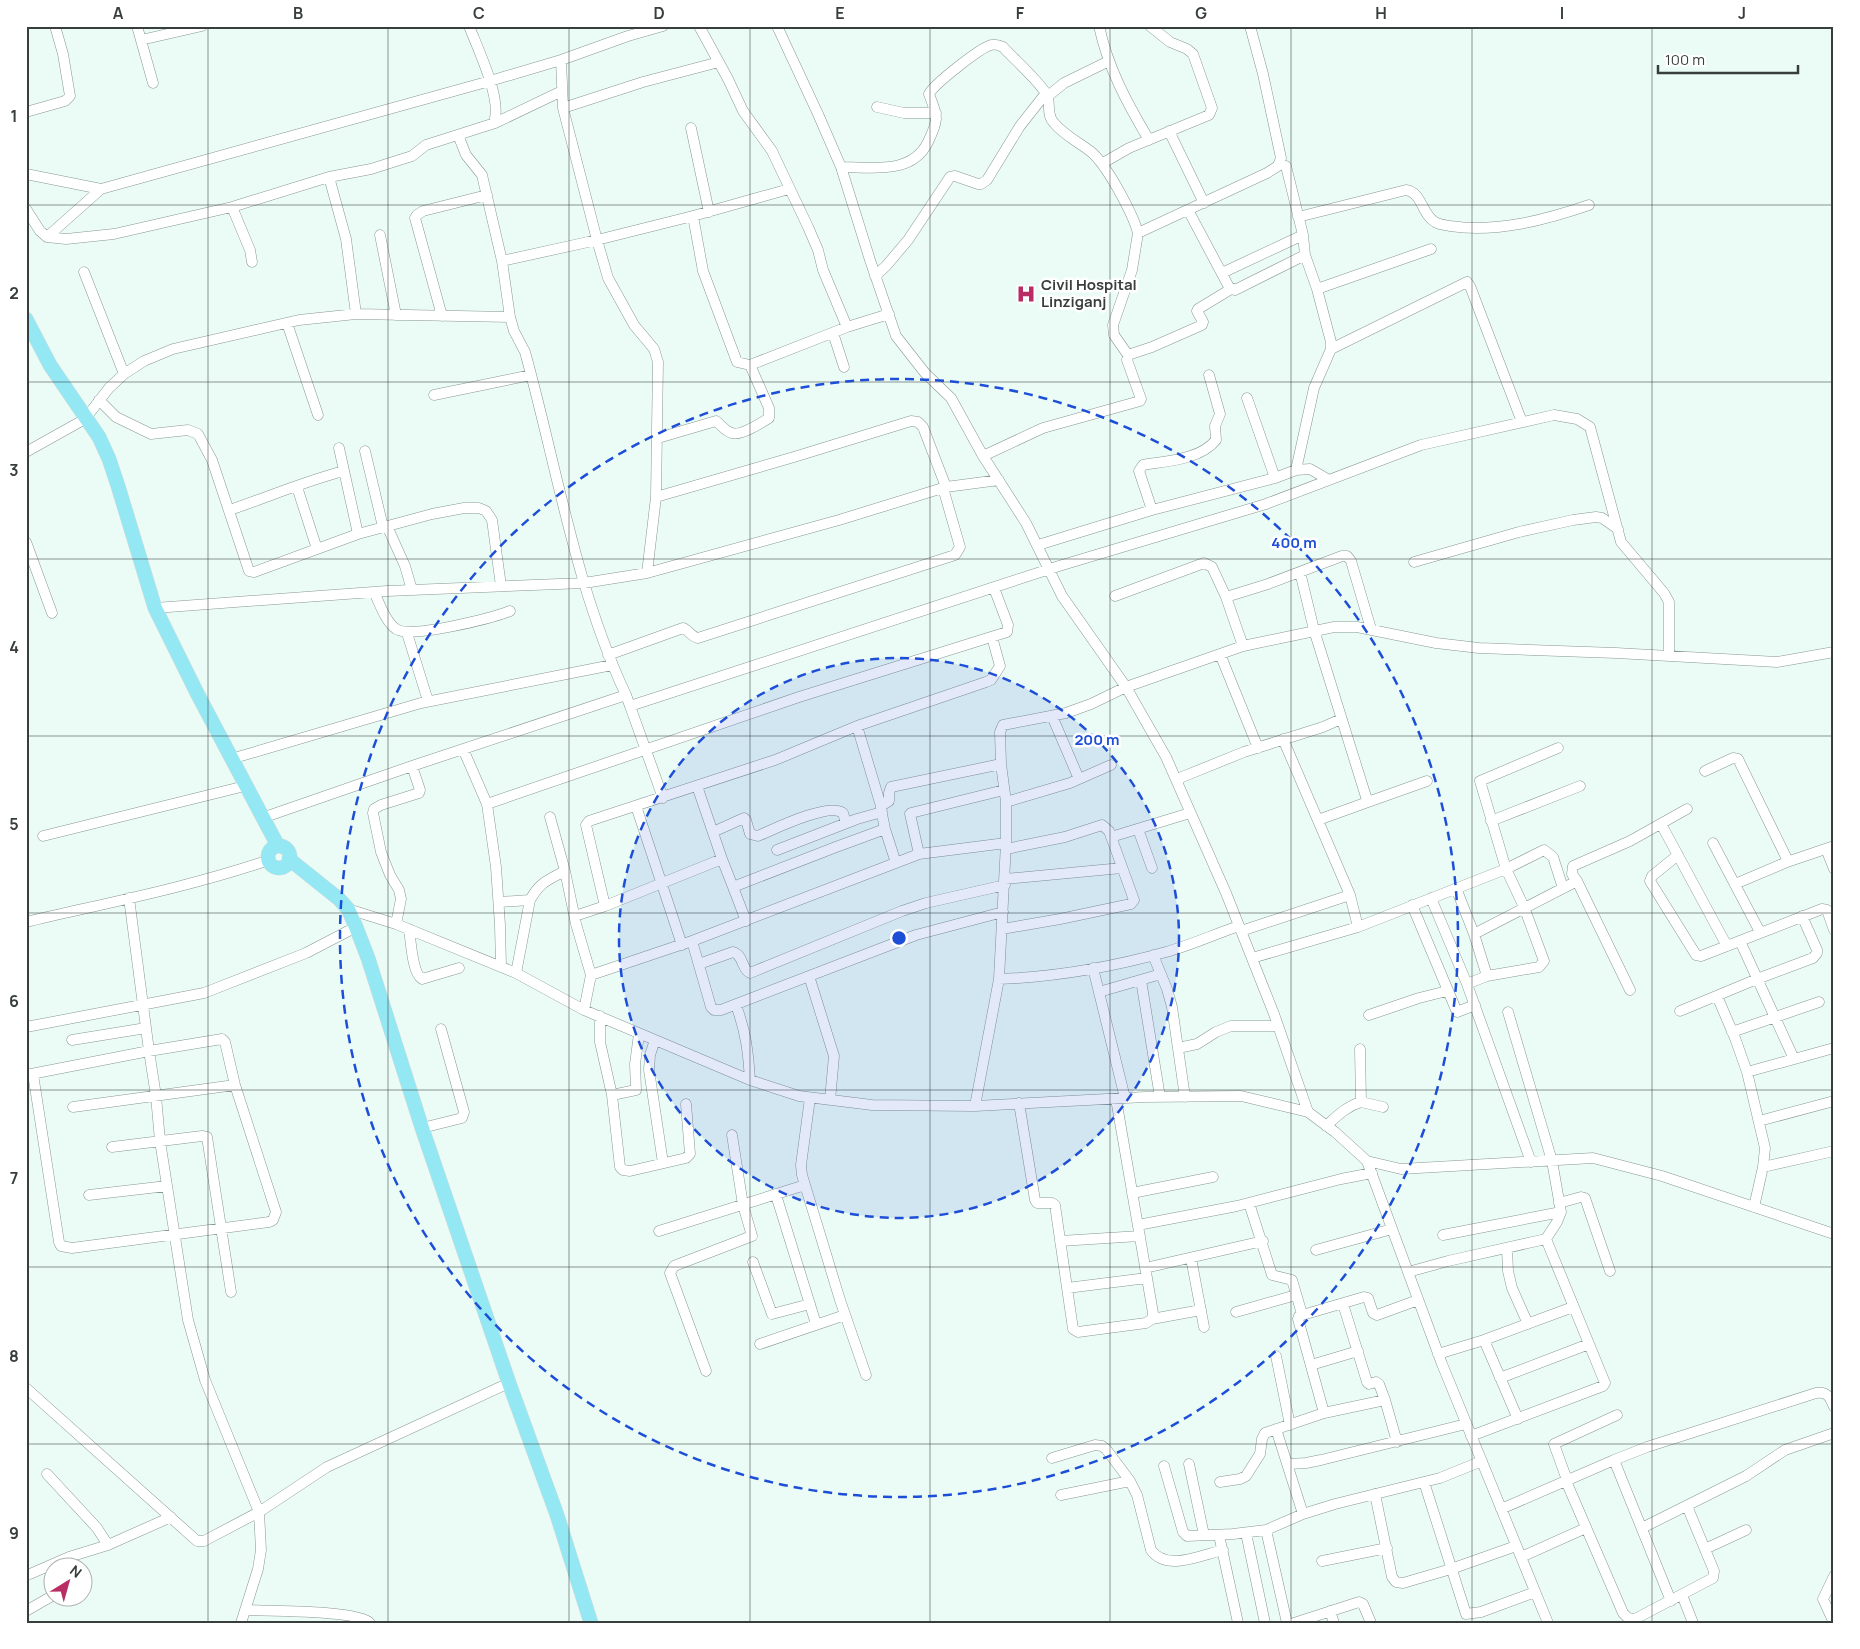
<svg xmlns="http://www.w3.org/2000/svg" width="1860" height="1649" font-family="Manrope,sans-serif">
<rect width="100%" height="100%" fill="#ebfcf6"/>
<g fill="none" stroke-linecap="round" stroke-linejoin="round">
<!-- minor casing -->
<g stroke="#889792" stroke-width="11">
<path id="minor" d="M 137,26 L 153,83
M 469,26 C 478,49 500,95 495,118
M 699,26 L 728,79 L 743,111 L 772,151 L 808,227 L 818,250 L 823,270 L 847,327
M 777,26 L 818,114 L 841,167 L 870,260 L 896,336 L 925,373 L 951,398 L 983,456 L 1026,523 L 1062,596 L 1126,687 L 1166,757 L 1226,893 L 1274,1014 L 1308,1112
M 1099,26 C 1108,68 1127,103 1149,140
M 141,40 L 202,26
M 561,60 L 563,108 L 597,240 L 693,216 L 789,189
M 1048,96 L 1064,83 L 1109,61
M 877,107 L 904,113 L 936,113
M 563,108 L 643,82 L 719,62
M 26,112 L 65,101 L 70,96 L 63,54 L 55,26
M 691,128 L 709,212
M 1169,131 L 1204,203
M 458,135 L 466,155 L 482,175 L 502,261
M 1103,163 L 1129,148 L 1209,115 L 1212,108 L 1193,54 L 1187,49 L 1170,42 L 1150,26
M 1286,166 L 1303,235 L 1305,255 L 1317,289 L 1331,342 L 1331,349 L 1314,388 L 1296,470
M 841,167 C 872,167 912,175 928,142 C 939,119 938,118 929,94 C 934,84 980,48 991,45 C 995,44 999,45 1003,47 C 1014,59 1039,81 1047,95 C 1051,104 1046,115 1054,123 C 1064,135 1078,142 1090,151 C 1106,163 1133,214 1138,233 L 1267,173 L 1278,166 L 1281,158 L 1263,74 L 1250,26
M 26,174 L 101,189 L 490,81 L 561,60 L 628,36 L 663,26
M 329,177 L 346,239 L 356,314
M 232,207 L 250,250 L 252,262
M 26,209 L 40,231 L 47,237 L 66,239 L 114,234 L 232,207 L 329,177 L 371,169 L 412,156 L 426,145 L 495,123 L 562,91
M 1188,210 L 1229,287 L 1235,290 L 1305,255
M 693,216 L 703,271 L 737,362 L 750,365 L 847,327 L 889,314
M 1298,217 L 1406,190 C 1422,192 1422,215 1435,222 C 1440,225 1445,225 1450,226 C 1497,233 1545,220 1589,205
M 380,235 L 396,315
M 47,237 L 101,189
M 84,272 L 124,374
M 1222,273 L 1303,235
M 875,276 L 886,266 L 908,240 L 950,177 L 955,176 L 978,184 L 981,184 L 987,180 L 1020,126 L 1046,93
M 1317,289 L 1431,249
M 442,316 L 415,218 L 417,215 L 423,211 L 487,195
M 510,317 L 502,261 L 597,240 L 608,278 L 634,325 L 654,349 L 658,362 L 656,497 L 647,573
M 287,323 L 318,415
M 833,333 L 844,367
M 1331,349 L 1467,282 L 1470,286 L 1522,422
M 1128,355 L 1114,335 L 1113,325 L 1132,270 L 1138,233
M 434,395 L 531,375
M 99,400 L 116,417 L 151,434 L 188,430 L 198,434 L 212,460 L 249,571 L 254,572 L 358,534 L 432,514 L 464,508 L 479,508 L 486,511 L 492,520 L 501,586
M 658,438 L 716,421 C 721,425 726,432 732,433 C 741,436 761,423 769,418 L 769,408 L 750,365
M 339,448 L 358,534
M 365,451 L 383,527
M 26,452 L 85,419 L 109,388 L 124,374 L 144,361 L 173,349 L 299,320 L 356,314 L 510,317 L 514,331 L 525,352 C 557,467 575,587 626,695
M 983,456 L 1043,428 L 1140,401 L 1141,399 L 1127,360 L 1128,355 L 1152,347 L 1202,325 L 1203,322 L 1197,311 L 1198,309 L 1231,289
M 1275,478 L 1296,470 L 1310,469 L 1329,480
M 297,487 L 317,549
M 656,497 L 794,457 L 911,421 L 918,422 L 923,427 L 946,487
M 230,510 C 268,497 305,481 344,471
M 1152,510 L 1139,471 L 1143,465 C 1166,461 1200,460 1216,440 L 1215,426 L 1220,414 L 1209,375
M 387,526 L 405,566 L 412,590
M 26,542 L 52,613
M 1038,545 L 1152,510 L 1275,478 L 1247,398
M 1414,562 L 1519,532 L 1573,520 L 1596,517 L 1602,518 L 1618,529
M 1300,572 L 1314,630 L 1367,800 L 1365,803 L 1318,820
M 374,592 C 380,604 385,621 396,629 C 411,639 492,618 510,611
M 1115,596 L 1204,563 L 1212,567 L 1226,597 L 1243,646
M 1226,597 L 1268,584 L 1342,556 L 1347,556 L 1351,561 L 1371,629
M 155,608 L 387,591 L 584,583 L 647,573 L 839,520 L 946,487 L 999,480
M 407,633 L 428,701
M 1220,654 L 1258,748
M 608,655 L 683,628 C 689,630 691,637 698,638 L 955,555 L 960,547 L 943,488
M 630,706 L 663,798
M 1052,716 L 1079,779
M 857,726 L 881,806
M 1283,739 L 1350,895 L 1358,927
M 463,749 L 487,804 L 496,867 L 500,925 L 501,966
M 231,759 L 421,703 L 612,665
M 1705,771 L 1733,758 L 1738,759 L 1786,857 L 1787,862 L 1735,884
M 1177,781 L 1182,777 L 1244,752 L 1323,727 L 1341,719
M 697,786 L 722,859
M 1006,802 L 1070,783 L 1111,765
M 1365,803 L 1427,781
M 487,804 L 799,697 L 1007,632 L 1008,625 L 994,588
M 636,806 L 682,945
M 550,817 L 565,871 L 576,924 L 591,975 L 584,1010
M 262,818 L 412,766 L 626,695 L 630,706 L 1059,566 L 1266,504 L 1421,445 L 1554,415 L 1577,419 L 1590,427 L 1621,542 L 1664,593 L 1669,602 L 1669,656
M 1491,821 L 1580,786
M 1661,824 L 1727,946
M 1138,829 L 1152,868
M 713,832 L 744,818 L 746,820 L 750,834 L 758,836 C 774,829 829,802 843,813 L 846,823
M 43,836 L 245,786
M 1111,837 L 1190,813
M 1713,843 L 1760,932
M 1826,849 L 1834,869
M 777,850 L 857,819 L 882,812
M 919,854 L 910,814 L 911,813 L 1004,790
M 1678,855 L 1652,876 L 1650,881 L 1696,955 L 1701,956 L 1822,909 L 1827,910 L 1834,930
M 1787,862 L 1834,846
M 896,863 L 885,829 L 881,809 L 881,806 L 889,801 L 889,793 L 891,787 L 1001,764
M 1005,879 L 1122,868
M 1577,881 L 1630,990
M 733,887 L 746,921
M 1456,888 L 1474,934
M 1431,898 L 1467,984 L 1531,1162
M 499,902 L 530,900 C 540,882 548,880 565,871
M 1412,905 L 1457,1012 L 1475,1005
M 605,906 L 586,825 L 589,821 L 775,760 L 857,726 L 986,682 L 991,680 L 1000,666 L 992,637
M 348,909 L 396,924 L 516,973 L 584,1010 L 750,1080 L 799,1096 L 872,1105 L 975,1106 L 1145,1097 L 1241,1096 L 1308,1112 L 1335,1132 L 1367,1161 L 1401,1169 L 1593,1158 L 1662,1176 L 1834,1234
M 575,916 L 605,906 L 722,859 L 733,887 L 836,847 L 885,829
M 26,922 C 107,903 190,887 269,860
M 396,924 L 401,899 L 399,890 L 390,875 L 381,852 L 373,813 L 374,809 L 381,805 L 419,793 L 420,790 L 412,766
M 409,929 C 411,941 412,973 422,979 L 459,968
M 1002,929 L 1060,919 L 1131,904 L 1134,900 L 1109,831 L 1102,825 L 1065,837 L 1006,849
M 1241,931 L 1350,895
M 692,941 L 711,1007 L 714,1010 L 721,1010 L 916,935 L 1003,912
M 1740,941 L 1794,1059
M 1153,955 L 1167,989 L 1172,1007 L 1185,1097
M 1252,958 L 1358,927 L 1506,869 L 1544,850 L 1553,857 L 1563,888
M 699,964 L 733,952 C 744,955 741,969 750,973 L 902,911 L 926,903 L 1005,885
M 1093,968 L 1125,1098
M 516,973 L 530,900
M 591,975 L 692,941 L 919,854 L 1006,843
M 809,976 L 834,1056 L 830,1100
M 1487,976 L 1539,967 L 1544,961 L 1524,907 L 1506,869 L 1480,781 L 1558,748
M 999,979 C 1055,977 1112,967 1166,952 C 1191,945 1215,934 1239,926
M 1141,980 L 1160,1097
M 1467,984 L 1487,976 L 1474,934 L 1577,881 L 1572,874 L 1573,866 L 1630,841 L 1687,809
M 1099,992 L 1161,974
M 1717,996 L 1735,1038 L 1747,1072 L 1765,1148 L 1763,1167 L 1754,1207
M 736,1005 C 746,1033 748,1050 750,1080
M 1680,1011 L 1757,979 L 1813,958 L 1817,953 L 1817,950 L 1802,916
M 1369,1015 L 1419,998 L 1447,991
M 600,1016 L 600,1042 L 612,1095 L 620,1167 L 623,1170 L 630,1171 L 686,1158 L 690,1154 L 686,1104
M 26,1027 L 204,993 L 306,953 L 356,927
M 1732,1032 L 1819,1002
M 72,1040 L 146,1028
M 655,1040 L 650,1055 L 649,1070 L 663,1163
M 1178,1048 L 1197,1044 L 1216,1032 L 1231,1026 L 1278,1026
M 1747,1072 L 1834,1048
M 26,1075 L 149,1051 L 222,1039 L 225,1042 L 235,1085 L 276,1212 L 273,1220 L 269,1222 L 72,1248 L 61,1246 L 59,1242 L 33,1074
M 612,1095 L 636,1090 L 635,1064 L 639,1034
M 810,1098 L 801,1165 L 802,1175 L 840,1300 L 866,1375
M 1361,1102 L 1383,1107
M 1019,1103 L 1035,1200 L 1037,1203 L 1052,1203 L 1055,1205 L 1073,1329 L 1078,1332 L 1146,1323 L 1152,1319 L 1153,1313 L 1147,1278 L 1116,1099
M 975,1106 L 999,979 L 1006,843 L 1006,802 L 1001,764 L 1000,732 L 1003,725 L 1066,713 L 1091,704 L 1126,687 L 1243,646 L 1334,627 L 1357,627 L 1436,643 L 1479,648 L 1616,653 L 1777,662 L 1834,652
M 73,1107 L 235,1085
M 1759,1121 L 1834,1101
M 1326,1126 C 1337,1116 1347,1106 1361,1102 L 1360,1049
M 422,1128 L 462,1118 L 464,1112 L 441,1029
M 112,1147 L 202,1136 L 207,1137 L 231,1292
M 1367,1161 L 1442,1364 L 1548,1623
M 1763,1167 L 1834,1151
M 1132,1193 L 1213,1177
M 89,1195 L 167,1186
M 776,1195 L 816,1324
M 1249,1203 L 1272,1275 L 1292,1280 L 1302,1314
M 1559,1203 L 1581,1197 L 1585,1198 L 1610,1271
M 1138,1225 L 1237,1206 L 1341,1179 L 1372,1173
M 659,1231 L 805,1185
M 1443,1235 L 1561,1212
M 1060,1241 L 1140,1236
M 1507,1248 L 1508,1271 L 1512,1288 L 1528,1324
M 1316,1250 L 1392,1229
M 1191,1258 L 1204,1327
M 753,1262 L 772,1314 L 810,1304
M 1145,1268 L 1263,1241
M 1408,1272 L 1448,1261 L 1546,1239
M 1067,1288 L 1147,1278
M 1343,1304 L 1367,1382 L 1369,1384 L 1376,1382 L 1379,1384 L 1385,1400
M 1236,1312 L 1296,1295
M 1152,1319 L 1201,1310
M 1484,1340 L 1518,1419
M 760,1344 L 845,1315
M 1438,1354 L 1484,1340 L 1573,1307
M 1276,1356 L 1290,1425
M 1311,1365 L 1358,1351
M 706,1371 L 670,1273 L 674,1266 L 752,1236 L 743,1205 L 732,1135
M 1500,1378 L 1589,1344
M 26,1388 L 197,1541 L 204,1541 L 259,1512 L 205,1380 L 188,1320 L 160,1141 L 156,1096 L 149,1051 L 129,898
M 1324,1413 L 1298,1319 L 1299,1316 L 1364,1297 L 1368,1298 L 1373,1313 L 1377,1315 L 1418,1300
M 1276,1429 L 1303,1514
M 1471,1436 L 1603,1386 L 1605,1383 L 1546,1239 L 1557,1222 L 1561,1212 L 1552,1161 L 1508,1012
M 1052,1458 L 1095,1445 L 1102,1446 L 1106,1449 L 1130,1481 L 1137,1495 L 1151,1550 C 1167,1572 1201,1555 1223,1550
M 1614,1460 L 1671,1601
M 1189,1464 L 1204,1535
M 1288,1464 L 1306,1463 L 1321,1460 L 1466,1424
M 1164,1466 L 1183,1532 L 1187,1536 L 1233,1534 L 1266,1530 L 1303,1514 L 1335,1504 L 1440,1478 L 1482,1461
M 47,1474 L 97,1528 L 108,1545
M 1567,1480 L 1554,1444 L 1617,1415
M 1566,1481 L 1623,1613 L 1628,1618 L 1635,1619 L 1713,1578 L 1714,1571 L 1687,1506
M 1220,1482 L 1240,1479 L 1246,1476 L 1260,1454 L 1262,1439 L 1265,1433 L 1324,1413 L 1385,1400 L 1397,1442
M 1424,1482 L 1466,1614 L 1481,1612 L 1535,1592
M 1375,1494 L 1392,1577 L 1396,1582 L 1403,1583 L 1451,1569 L 1516,1546
M 1061,1495 L 1130,1481
M 1501,1509 L 1614,1460 L 1647,1447 L 1816,1393 C 1827,1391 1830,1397 1834,1407
M 1642,1528 L 1746,1476 L 1785,1450 L 1834,1433
M 1266,1530 L 1287,1623
M 1246,1533 L 1265,1623
M 1219,1535 L 1238,1623
M 1705,1549 L 1746,1530
M 1521,1557 L 1586,1528
M 1322,1561 L 1387,1548
M 30,1574 L 69,1557 L 108,1545 L 171,1517
M 82,1585 L 83,1585
M 1682,1595 L 1693,1623
M 245,1610 C 266,1611 360,1610 370,1623
M 26,1611 L 52,1596
M 1330,1611 L 1334,1623
M 241,1623 L 258,1569 L 261,1550 L 259,1512 L 327,1467 L 509,1383
M 1294,1623 L 1359,1602 L 1363,1604 L 1371,1623
M 1834,1623 L 1823,1599 L 1834,1576"/>
</g>
<!-- major casing -->
<g stroke="#d7d8d8" stroke-width="15">
<path id="major" d="M 26,319 L 50,365 L 99,437 L 109,459 L 118,486 L 155,608 L 197,693 L 278,846
M268 857a11 11 0 1 1 22 0a11 11 0 1 1-22 0Z
M 289,859 L 339,899 L 348,909 L 356,927 L 368,958 L 422,1128 L 509,1383 L 557,1515 L 591,1623"/>
</g>
<!-- minor -->
<use href="#minor" stroke="#fff" stroke-width="10"/>
<!-- major -->
<use href="#major" stroke="#94e8f4" stroke-width="14"/>
</g>
<!-- grid -->
<path fill="none" stroke="#373e3c" stroke-width="1" stroke-opacity="0.55" d="M 208,26 L 208,1623M 388,26 L 388,1623M 569,26 L 569,1623M 750,26 L 750,1623M 930,26 L 930,1623M 1110,26 L 1110,1623M 1291,26 L 1291,1623M 1472,26 L 1472,1623M 1652,26 L 1652,1623M 26,205 L 1834,205M 26,382 L 1834,382M 26,559 L 1834,559M 26,736 L 1834,736M 26,913 L 1834,913M 26,1090 L 1834,1090M 26,1267 L 1834,1267M 26,1444 L 1834,1444"/>
<!-- distance rings -->
<circle cx="899" cy="938" r="280" fill="#1d4ed8" fill-opacity=".12"/>
<g fill="none" stroke="#1d4ed8" stroke-width="2.5" stroke-dasharray="9 6">
<circle cx="899" cy="938" r="280"/>
<circle cx="899" cy="938" r="559"/>
</g>
<!-- icons -->
<defs>
<g id="hospital-bare" transform="scale(1.5)"><path d="M-5-5h3v3.5h4V-5h3V5h-3V1.5h-4V5h-3Z" fill="#b92d64" stroke="#fff" stroke-width="2.5" paint-order="stroke"/></g>
</defs>
<g fill-rule="evenodd">
<use href="#hospital-bare" x="1026" y="294"/>
</g>
<g text-anchor="middle" stroke-width="5" stroke-linejoin="round" paint-order="stroke">
<!-- poi labels -->
<g font-size="15" font-weight="bold" fill="#373e3c" stroke="#fff" text-anchor="start">
<text x="1041" y="290">Civil Hospital<tspan x="1041" dy="17">Linziganj</tspan></text>
</g>
</g>
<circle cx="899" cy="938" r="8" fill="#1d4ed8" stroke="#fff" stroke-width="2.5"/>
<g font-size="15" text-anchor="middle" font-weight="bold" fill="#1d4ed8" stroke="#fff" stroke-width="5" stroke-linejoin="round" paint-order="stroke">
<text x="1294" y="548">400 m</text>
<text x="1097" y="745">200 m</text>
</g>
<!-- border -->
<rect width="1860" height="1649" fill="none" stroke="#ffffff" stroke-width="55"/>
<!-- north arrow -->
<g transform="translate(68 1582) rotate(37)"><circle r="24" fill="#ffffff" stroke="#afb2b1"/>
<path d="M0-4L9 19L0 12L-9 19Z" fill="#b92d64"/>
<text y="-8" font-size="14" font-weight="bold" text-anchor="middle" fill="#373e3c">N</text>
</g>
<!-- scale -->
<path d="M1658 65v8h140v-8" fill="none" stroke="#373e3c" stroke-width="2.5"/>
<text x="1665" y="65" font-size="15" fill="#373e3c" stroke="#ffffff" stroke-width="4" paint-order="stroke">100 m</text>
<rect x="28" y="28" width="1804" height="1594" fill="none" stroke="#373e3c" stroke-width="2"/>
<g font-size="16" text-anchor="middle" font-weight="bold" fill="#373e3c">
<text x="118" y="19">A</text>
<text x="298" y="19">B</text>
<text x="479" y="19">C</text>
<text x="659" y="19">D</text>
<text x="840" y="19">E</text>
<text x="1020" y="19">F</text>
<text x="1201" y="19">G</text>
<text x="1381" y="19">H</text>
<text x="1562" y="19">I</text>
<text x="1742" y="19">J</text>
<text x="14" y="122">1</text>
<text x="14" y="299">2</text>
<text x="14" y="476">3</text>
<text x="14" y="653">4</text>
<text x="14" y="830">5</text>
<text x="14" y="1007">6</text>
<text x="14" y="1184">7</text>
<text x="14" y="1362">8</text>
<text x="14" y="1539">9</text>
</g>
</svg>
